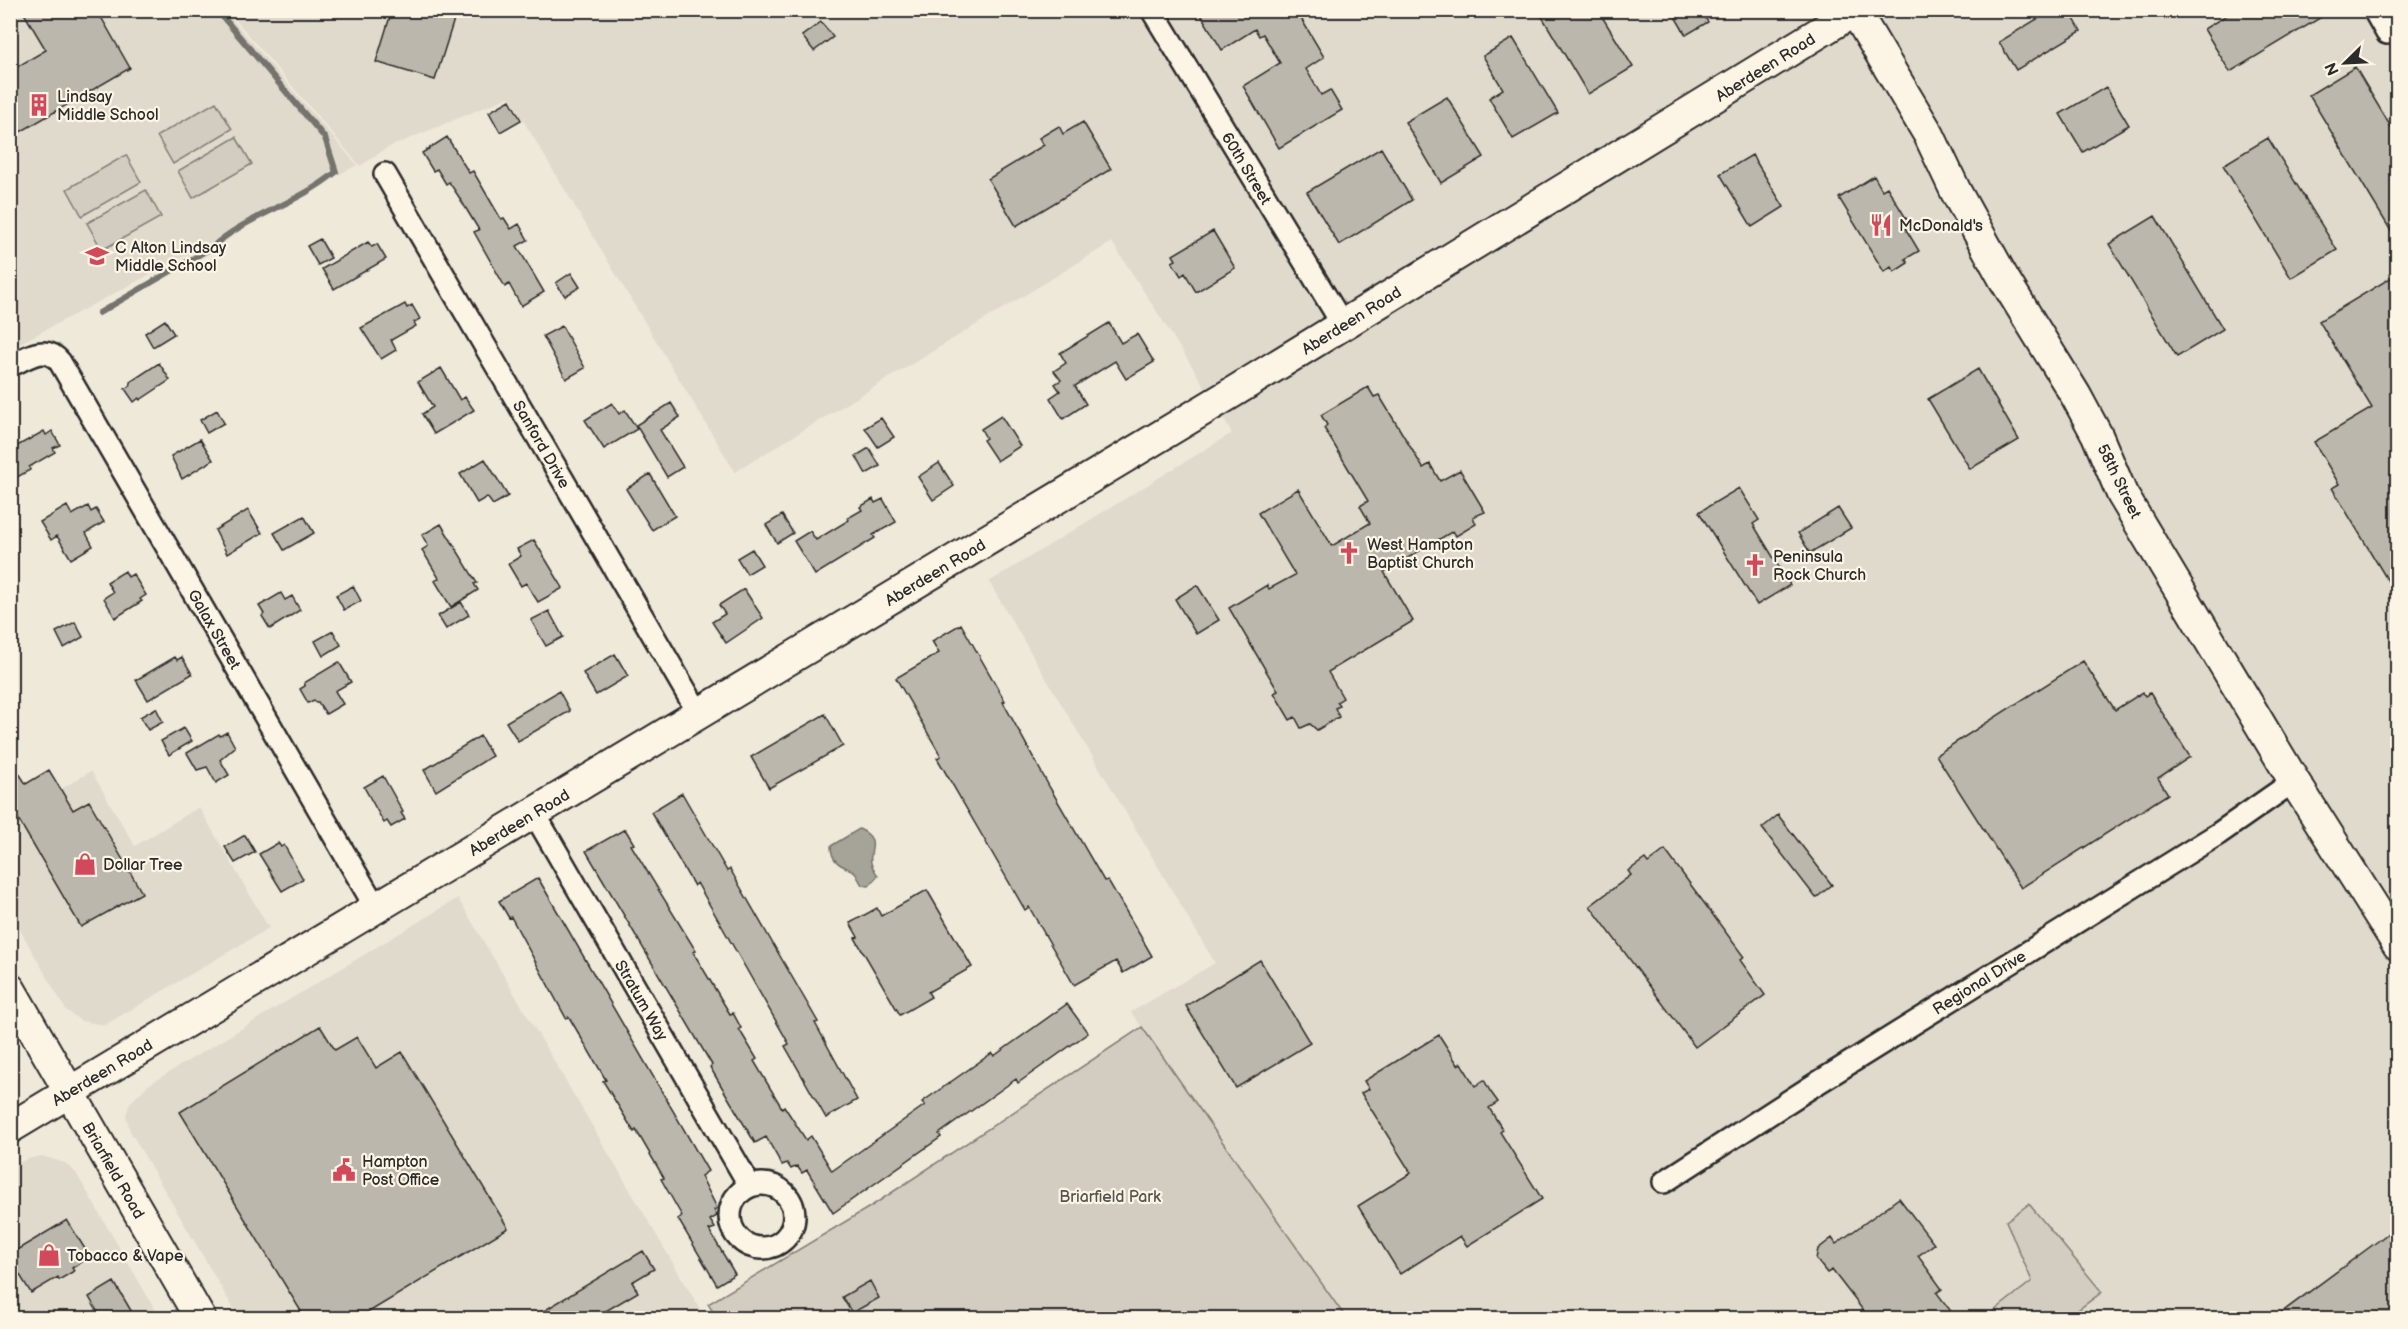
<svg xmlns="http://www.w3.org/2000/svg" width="2408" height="1329" font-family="'Balsamiq Sans',sans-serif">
<rect width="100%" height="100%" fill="#efe9da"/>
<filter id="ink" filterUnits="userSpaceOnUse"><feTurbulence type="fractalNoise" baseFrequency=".0167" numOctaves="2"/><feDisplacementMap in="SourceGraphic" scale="12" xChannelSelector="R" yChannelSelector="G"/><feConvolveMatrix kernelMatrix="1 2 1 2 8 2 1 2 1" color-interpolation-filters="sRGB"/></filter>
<g filter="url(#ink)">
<!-- built -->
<path fill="#e0dacc" d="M 11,11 L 225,11 L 357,165 L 11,348 Z
M 228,11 L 2397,11 L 2397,1318 L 1346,1318 L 1131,1012 L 1215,963 L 989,582 L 1232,433 L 1195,371 L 1112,242 L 735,472 L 509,97 L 387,148 L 360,166 Z
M 91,771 L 135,846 L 199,807 L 269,928 L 105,1025 L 81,1021 L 66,1010 L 11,914 L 10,820 Z
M 458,898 L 700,1309 L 683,1318 L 239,1318 L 130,1131 L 126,1115 L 130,1103 L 148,1085 Z
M 42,1156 L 65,1163 L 76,1173 L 160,1318 L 11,1318 L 11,1167 L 27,1159 Z"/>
<!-- green -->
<path fill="#d2cdc0" stroke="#7e7c76" stroke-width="1.5" d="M 216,102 L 232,129 L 173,164 L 157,136 Z
M 236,137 L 252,164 L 193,198 L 178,171 Z
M 126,155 L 141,182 L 82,216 L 67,189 Z
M 146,190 L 161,217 L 102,250 L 87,223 Z
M 1142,1027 L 1346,1318 L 717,1318 L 708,1304 L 873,1205 Z
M 2029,1204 L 2102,1292 L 2067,1318 L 1985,1318 L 2032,1281 L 2006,1221 Z"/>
<!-- water -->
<path fill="#a6a399" stroke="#75736d" stroke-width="1.5" d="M 859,829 C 882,839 868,851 871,863 C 872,867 876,872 878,876 L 869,886 L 862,885 L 854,871 C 841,866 831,862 831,846 Z"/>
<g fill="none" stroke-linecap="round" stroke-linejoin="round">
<!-- stream -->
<path stroke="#75736d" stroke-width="6" d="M 99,313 L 211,248 C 247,215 298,204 336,172 L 325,138 L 217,10"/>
</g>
<!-- building -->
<path fill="#bcb7ac" stroke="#2b2b2b" stroke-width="1.5" d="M 22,10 L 97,10 L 130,68 L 10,138 L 10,71 L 46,50 Z
M 392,10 L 457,10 L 435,80 L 376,62 Z
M 1198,10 L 1296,10 L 1324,57 L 1306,69 L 1321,95 L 1330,90 L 1342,110 L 1279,148 L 1243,86 L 1280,63 L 1263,34 L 1259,36 L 1255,29 L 1222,50 Z
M 1538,10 L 1598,10 L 1633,67 L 1588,94 Z
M 1671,10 L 1701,10 L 1708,22 L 1686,35 Z
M 2052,10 L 2069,10 L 2081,31 L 2016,70 L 1999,42 Z
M 2235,10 L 2333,10 L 2230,72 L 2204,29 Z
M 821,22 L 833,37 L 814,51 L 802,36 Z
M 1513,38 L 1558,113 L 1513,139 L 1489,98 L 1503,89 L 1483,56 Z
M 2355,67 L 2397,137 L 2397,241 L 2309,95 Z
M 2106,87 L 2129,125 L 2083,152 L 2060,114 Z
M 1447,97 L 1484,157 L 1441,183 L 1405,122 Z
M 510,100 L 521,120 L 500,132 L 489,112 Z
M 1083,122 L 1111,169 L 1016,226 L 988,179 L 1044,145 L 1039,138 L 1059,126 L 1063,134 Z
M 447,137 L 469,173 L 473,171 L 501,219 L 504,218 L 511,229 L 519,224 L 528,240 L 517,246 L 544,292 L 521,306 L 509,284 L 505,287 L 474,232 L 479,230 L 459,197 L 449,182 L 446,184 L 437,169 L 433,171 L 422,153 Z
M 2268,138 L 2337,250 L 2291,278 L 2223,165 Z
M 1381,148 L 1412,200 L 1339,245 L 1307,192 Z
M 1752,155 L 1784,207 L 1752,227 L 1720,174 Z
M 1874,176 L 1882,190 L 1887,187 L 1909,223 L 1904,226 L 1919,251 L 1905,259 L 1908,263 L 1894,272 L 1891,267 L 1884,272 L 1839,198 Z
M 2155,216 L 2223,329 L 2177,357 L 2109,244 Z
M 1213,231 L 1235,268 L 1196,292 L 1185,273 L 1181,276 L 1172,262 L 1176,260 L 1173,255 Z
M 320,239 L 331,258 L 318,265 L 307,246 Z
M 368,242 L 372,247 L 377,244 L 386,259 L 334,289 L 322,269 Z
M 571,273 L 580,287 L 565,296 L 556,283 Z
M 2397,274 L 2397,596 L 2332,488 L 2339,484 L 2314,442 L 2372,408 L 2319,321 Z
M 405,304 L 407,308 L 412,305 L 420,319 L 414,322 L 416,326 L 391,340 L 396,350 L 381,359 L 361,328 Z
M 165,320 L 174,334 L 153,347 L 145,333 Z
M 1109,323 L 1121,343 L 1137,334 L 1154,362 L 1126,379 L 1115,361 L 1075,386 L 1086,404 L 1063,419 L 1050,398 L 1060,391 L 1055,384 L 1061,380 L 1054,371 L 1066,363 L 1060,353 Z
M 562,326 L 585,368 L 566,379 L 543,336 Z
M 159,363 L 170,380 L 140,400 L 139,398 L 134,402 L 125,389 L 131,385 L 130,382 Z
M 441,368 L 460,400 L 465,397 L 474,410 L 434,434 L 422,414 L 433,407 L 418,382 Z
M 1978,369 L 2019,440 L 1970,469 L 1928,399 Z
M 1368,387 L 1374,397 L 1379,395 L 1423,468 L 1430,464 L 1440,481 L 1460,470 L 1485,512 L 1473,517 L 1476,524 L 1456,536 L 1453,531 L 1384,572 L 1413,621 L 1328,672 L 1343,698 L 1337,702 L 1340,706 L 1335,708 L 1339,717 L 1317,730 L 1310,724 L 1301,728 L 1295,717 L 1290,720 L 1274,693 L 1278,691 L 1229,608 L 1267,585 L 1269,589 L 1295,575 L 1258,513 L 1298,489 L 1332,546 L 1370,523 L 1360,506 L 1368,501 L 1324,428 L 1327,425 L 1321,415 Z
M 612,403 L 619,414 L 625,410 L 637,429 L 604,449 L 585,420 Z
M 671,403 L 680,417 L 660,430 L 683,467 L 667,477 L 636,425 Z
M 217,410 L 224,423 L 207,433 L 200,420 Z
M 1001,416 L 1020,446 L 997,461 L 983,440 L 986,438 L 981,429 Z
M 881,418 L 894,437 L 878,447 L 865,428 Z
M 44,431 L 46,435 L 52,431 L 60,445 L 53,448 L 55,452 L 29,467 L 30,470 L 10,481 L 10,450 Z
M 200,439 L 213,460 L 182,479 L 171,456 Z
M 869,448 L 880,466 L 866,474 L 856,456 Z
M 485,459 L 508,496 L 493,505 L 487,497 L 477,503 L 460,474 Z
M 939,463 L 954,486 L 933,500 L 918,477 Z
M 650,474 L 675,516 L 652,530 L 626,489 Z
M 1739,488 L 1759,520 L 1753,524 L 1790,585 L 1757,605 L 1699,512 Z
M 873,499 L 875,503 L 883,499 L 896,522 L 873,535 L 875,538 L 815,575 L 794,541 L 810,531 L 816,540 L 849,520 L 848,518 L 862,510 L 860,507 Z
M 67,506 L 72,515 L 88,506 L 91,512 L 96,509 L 104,522 L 86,533 L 93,546 L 71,559 L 57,536 L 51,540 L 40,522 Z
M 1838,508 L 1851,528 L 1810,553 L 1798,533 Z
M 248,510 L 262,533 L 227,554 L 215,530 Z
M 782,515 L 793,533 L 777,543 L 766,525 Z
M 304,516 L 314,533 L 284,550 L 274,533 Z
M 441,524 L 477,583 L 474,584 L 478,590 L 451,607 L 435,581 L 439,578 L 422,550 L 428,546 L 422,535 Z
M 534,540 L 563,588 L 538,602 L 526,583 L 521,586 L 508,564 L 521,556 L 517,549 Z
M 752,549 L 762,565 L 747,574 L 737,558 Z
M 125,571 L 128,577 L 133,574 L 146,595 L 140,599 L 142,601 L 115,618 L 104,598 L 113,592 L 107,582 Z
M 1197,585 L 1219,620 L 1196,634 L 1175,599 Z
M 353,586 L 361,601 L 344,610 L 336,595 Z
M 744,589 L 763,618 L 726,643 L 712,622 L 725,614 L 719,605 Z
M 281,593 L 285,600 L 292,596 L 300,610 L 270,629 L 262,616 L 264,614 L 259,606 Z
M 461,602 L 469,615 L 446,629 L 438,616 Z
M 549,611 L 563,637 L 546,646 L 531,620 Z
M 75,622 L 83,637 L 64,648 L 56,632 Z
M 961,624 L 1005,701 L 1003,702 L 1050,788 L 1104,881 L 1108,880 L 1152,956 L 1123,973 L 1116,961 L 1074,985 L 1029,907 L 1025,910 L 980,832 L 937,758 L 941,756 L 896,678 L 939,653 L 932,641 Z
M 333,631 L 341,645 L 323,656 L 315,641 Z
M 615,654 L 628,676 L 596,695 L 583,673 Z
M 175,657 L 177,660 L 182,657 L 192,674 L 148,700 L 136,680 Z
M 2083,661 L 2115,710 L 2143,692 L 2145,696 L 2150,693 L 2190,757 L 2158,778 L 2168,794 L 2021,888 L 1936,755 Z
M 339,662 L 351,682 L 335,691 L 343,704 L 326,714 L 318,702 L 316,703 L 314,700 L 308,703 L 300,689 L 305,686 L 304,683 Z
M 559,691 L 570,711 L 518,741 L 506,722 Z
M 156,708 L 163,722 L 148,730 L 140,717 Z
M 825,714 L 843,746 L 769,788 L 751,757 Z
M 184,728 L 192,741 L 169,755 L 161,741 Z
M 227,732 L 235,747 L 220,760 L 229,775 L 216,783 L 207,767 L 197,770 L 187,753 L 219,734 L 220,736 Z
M 480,736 L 492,756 L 436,791 L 424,770 Z
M 10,759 L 26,784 L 49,770 L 73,810 L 89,801 L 142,893 L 81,927 L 10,805 Z
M 383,776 L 403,812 L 401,813 L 405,819 L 391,827 L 387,821 L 384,823 L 364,787 Z
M 682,793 L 727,871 L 730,869 L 773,944 L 818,1022 L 815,1023 L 857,1100 L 826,1118 L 785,1046 L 789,1044 L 744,965 L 697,883 L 694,886 L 651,812 Z
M 1778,815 L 1832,885 L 1816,898 L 1762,828 Z
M 625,829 L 634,844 L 631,845 L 696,951 L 693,952 L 730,1014 L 733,1013 L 741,1028 L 739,1029 L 757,1059 L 754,1061 L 782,1108 L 784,1106 L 806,1140 L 811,1136 L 832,1171 L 925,1105 L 922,1102 L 992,1053 L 994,1056 L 1067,1004 L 1088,1033 L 1018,1083 L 1016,1079 L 939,1134 L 941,1137 L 833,1213 L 807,1170 L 802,1173 L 797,1166 L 791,1169 L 787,1163 L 782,1165 L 766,1137 L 755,1143 L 710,1067 L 712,1065 L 586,851 Z
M 245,835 L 255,852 L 235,863 L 225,847 Z
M 278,843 L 281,847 L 284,845 L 303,879 L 282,891 L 259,854 Z
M 1665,850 L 1744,957 L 1740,960 L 1765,995 L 1695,1047 L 1590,906 L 1631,875 L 1628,871 L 1645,859 L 1648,863 Z
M 538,878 L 708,1171 L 701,1176 L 717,1208 L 714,1210 L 717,1216 L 710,1220 L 715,1228 L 709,1230 L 735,1274 L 717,1285 L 678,1219 L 682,1216 L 661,1179 L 664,1178 L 636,1130 L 634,1132 L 625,1117 L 603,1081 L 606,1080 L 569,1017 L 566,1018 L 511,917 L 509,918 L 499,901 Z
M 927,890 L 972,967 L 928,992 L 931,997 L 900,1015 L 855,938 L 858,937 L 850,923 L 877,908 L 881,916 Z
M 1260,960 L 1310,1043 L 1236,1088 L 1186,1006 Z
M 320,1026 L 335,1050 L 357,1037 L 376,1068 L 402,1052 L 508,1228 L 359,1318 L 305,1318 L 180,1112 Z
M 1439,1035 L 1458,1065 L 1461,1063 L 1475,1086 L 1484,1080 L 1490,1091 L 1498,1102 L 1489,1108 L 1503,1130 L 1500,1132 L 1542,1199 L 1467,1246 L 1460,1236 L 1400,1274 L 1358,1206 L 1411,1173 L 1361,1093 L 1369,1089 L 1364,1081 Z
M 1899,1198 L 1934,1244 L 1918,1256 L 1942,1289 L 1937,1293 L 1956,1318 L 1869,1318 L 1832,1270 L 1827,1273 L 1816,1259 L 1818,1249 L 1832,1238 L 1836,1244 Z
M 67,1220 L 90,1257 L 72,1268 L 74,1271 L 59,1280 L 58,1277 L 31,1293 L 10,1259 L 10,1254 Z
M 2397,1226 L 2397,1318 L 2274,1318 L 2378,1241 Z
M 643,1251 L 654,1269 L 632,1282 L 638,1292 L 594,1318 L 532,1318 Z
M 870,1281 L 879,1298 L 852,1313 L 842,1297 Z
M 114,1282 L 133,1314 L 124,1318 L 101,1318 L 89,1297 Z"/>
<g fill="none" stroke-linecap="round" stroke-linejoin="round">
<!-- street casing -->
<g stroke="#2b2b2b" stroke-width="26">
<path id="street" d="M 1152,10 L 1343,325
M 2374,10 L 2387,33
M 385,174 L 699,714
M 10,366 C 27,357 46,344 60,362 L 376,908
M 534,813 L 750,1186
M 1664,1182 L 1811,1087 L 2218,834 L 2294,781
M730 1216a32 32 0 1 1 64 0a32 32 0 1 1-64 0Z"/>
</g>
<!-- secondary casing -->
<g stroke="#2b2b2b" stroke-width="34">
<path id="secondary" d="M 1855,11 L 1929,135 L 1956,192 L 2004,279 L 2076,396 L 2097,435 L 2122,494 L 2294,781 L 2398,945
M 10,989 L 200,1318
M 10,1128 L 1230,394 L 1856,10"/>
</g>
<!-- street -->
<use href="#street" stroke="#fcf5e5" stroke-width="21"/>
<!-- secondary -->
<use href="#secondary" stroke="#fcf5e5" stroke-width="30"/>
</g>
</g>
<!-- icons -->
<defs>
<g id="building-bare" transform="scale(1.8)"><path d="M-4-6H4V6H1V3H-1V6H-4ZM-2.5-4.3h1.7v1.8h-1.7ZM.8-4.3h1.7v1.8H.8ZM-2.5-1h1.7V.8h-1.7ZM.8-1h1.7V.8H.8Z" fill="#d1495b" stroke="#fcf5e5" stroke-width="2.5" paint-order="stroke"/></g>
<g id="restaurant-bare" transform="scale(1.8)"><path d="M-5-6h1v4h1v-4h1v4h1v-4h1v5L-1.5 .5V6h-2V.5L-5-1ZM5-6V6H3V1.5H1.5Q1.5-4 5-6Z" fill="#d1495b" stroke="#fcf5e5" stroke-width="2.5" paint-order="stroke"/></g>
<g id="school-bare" transform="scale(1.8)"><path d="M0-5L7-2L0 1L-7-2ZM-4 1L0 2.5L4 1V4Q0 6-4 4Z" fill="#d1495b" stroke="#fcf5e5" stroke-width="2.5" paint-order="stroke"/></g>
<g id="church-bare" transform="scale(1.8)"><path d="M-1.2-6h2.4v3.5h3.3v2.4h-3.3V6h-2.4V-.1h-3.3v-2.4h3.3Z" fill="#d1495b" stroke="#fcf5e5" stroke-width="2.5" paint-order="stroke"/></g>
<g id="shop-bare" transform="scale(1.8)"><path d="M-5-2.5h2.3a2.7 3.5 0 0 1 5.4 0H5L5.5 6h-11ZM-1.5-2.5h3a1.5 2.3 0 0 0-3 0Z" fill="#d1495b" stroke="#fcf5e5" stroke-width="2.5" paint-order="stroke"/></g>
<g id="civic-bare" transform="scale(1.8)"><path d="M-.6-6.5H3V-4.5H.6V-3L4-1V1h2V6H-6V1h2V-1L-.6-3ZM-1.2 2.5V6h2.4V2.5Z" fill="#d1495b" stroke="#fcf5e5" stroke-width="2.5" paint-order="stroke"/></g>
</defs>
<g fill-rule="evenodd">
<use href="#building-bare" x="39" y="105"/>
<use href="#restaurant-bare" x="1881" y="225"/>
<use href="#school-bare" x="97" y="256"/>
<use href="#church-bare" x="1349" y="553"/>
<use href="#church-bare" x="1755" y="565"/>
<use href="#shop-bare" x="85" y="864"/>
<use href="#civic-bare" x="344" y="1170"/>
<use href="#shop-bare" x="49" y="1255"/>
</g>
<g text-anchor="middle" stroke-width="4.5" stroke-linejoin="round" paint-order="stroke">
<!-- street labels -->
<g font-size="16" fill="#2b2b2b" stroke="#fcf5e5">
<text transform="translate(1765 67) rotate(-32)" y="6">Aberdeen Road</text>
<text transform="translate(1247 168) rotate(59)" y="6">60th Street</text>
<text transform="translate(1351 320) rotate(-32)" y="6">Aberdeen Road</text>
<text transform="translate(542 444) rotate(60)" y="6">Sanford Drive</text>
<text transform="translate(2120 481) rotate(64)" y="6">58th Street</text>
<text transform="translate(935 572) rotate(-31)" y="6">Aberdeen Road</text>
<text transform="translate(215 629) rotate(60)" y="6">Galax Street</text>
<text transform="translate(519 822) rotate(-31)" y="6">Aberdeen Road</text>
<text transform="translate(1979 982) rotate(-32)" y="6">Regional Drive</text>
<text transform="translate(642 1000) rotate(60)" y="6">Stratum Way</text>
<text transform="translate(102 1072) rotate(-31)" y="6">Aberdeen Road</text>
<text transform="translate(114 1170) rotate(60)" y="6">Briarfield Road</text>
</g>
<!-- poi labels -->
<g font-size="16" fill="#2b2b2b" stroke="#fcf5e5" text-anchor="start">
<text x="57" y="102">Lindsay<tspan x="57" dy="18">Middle School</tspan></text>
<text x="1899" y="231">McDonald's</text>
<text x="115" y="253">C Alton Lindsay<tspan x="115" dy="18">Middle School</tspan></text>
<text x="1367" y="550">West Hampton<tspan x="1367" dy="18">Baptist Church</tspan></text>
<text x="1773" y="562">Peninsula<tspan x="1773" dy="18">Rock Church</tspan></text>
<text x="103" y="870">Dollar Tree</text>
<text x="362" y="1167">Hampton<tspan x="362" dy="18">Post Office</tspan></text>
<text x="67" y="1261">Tobacco &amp; Vape</text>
</g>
<!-- park labels -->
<g font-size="16" fill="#555450" stroke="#fcf5e5">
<text x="1110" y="1202">Briarfield Park</text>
</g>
</g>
<!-- margin -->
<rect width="2408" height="1329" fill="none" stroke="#fcf5e5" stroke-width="36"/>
<rect x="18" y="18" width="2372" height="1293" fill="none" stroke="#2b2b2b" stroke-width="2" filter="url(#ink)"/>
<!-- north arrow -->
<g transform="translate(2345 63) rotate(246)" stroke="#fcf5e5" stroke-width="4.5" paint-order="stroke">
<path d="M0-4.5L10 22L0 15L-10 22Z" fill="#2b2b2b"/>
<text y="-9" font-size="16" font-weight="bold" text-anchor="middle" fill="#2b2b2b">N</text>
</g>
</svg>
